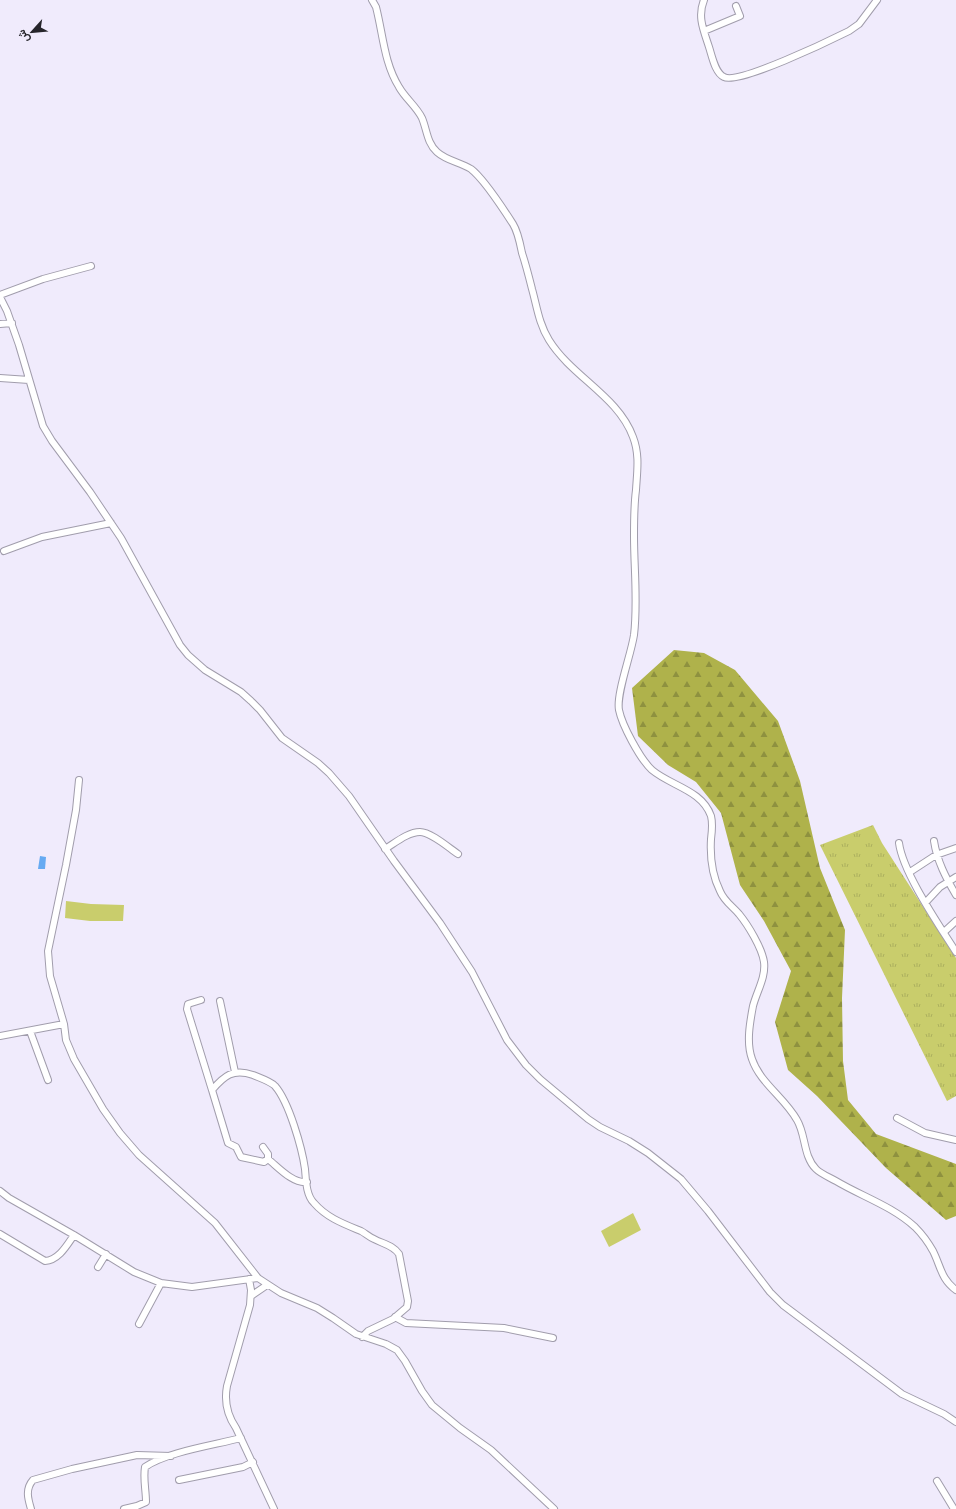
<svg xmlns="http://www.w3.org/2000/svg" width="956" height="1509" font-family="'PT Serif',Vazirmatn,serif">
<defs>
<pattern id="grass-tufts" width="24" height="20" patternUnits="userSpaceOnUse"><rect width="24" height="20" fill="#c9cd6c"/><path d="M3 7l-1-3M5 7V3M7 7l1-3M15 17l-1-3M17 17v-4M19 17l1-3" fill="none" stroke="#acb05e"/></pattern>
<pattern id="forest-firs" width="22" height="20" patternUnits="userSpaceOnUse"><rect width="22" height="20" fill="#afb24b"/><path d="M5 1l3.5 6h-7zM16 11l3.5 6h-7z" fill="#8e913f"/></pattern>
</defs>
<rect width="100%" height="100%" fill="#f0ebfc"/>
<!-- grass -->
<path fill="url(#grass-tufts)" d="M 873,825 L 882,843 L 956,958 L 956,1096 L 947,1101 L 820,845 Z"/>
<!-- forest -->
<path fill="url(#forest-firs)" d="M 674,650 L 704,653 L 735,670 L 778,721 L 800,781 L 820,868 L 845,930 L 842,998 L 843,1061 L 848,1100 L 876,1134 L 956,1164 L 956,1216 L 946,1220 L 886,1168 L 817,1096 L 788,1070 L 775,1022 L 791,971 L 764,921 L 740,885 L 721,813 L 696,782 L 668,765 L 638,736 L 632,688 Z"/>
<!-- pitch -->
<path fill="#c9cd6c" d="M 66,901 L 91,904 L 124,905 L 123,921 L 90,921 L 65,918 Z
M 633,1213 L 641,1230 L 609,1247 L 601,1231 Z"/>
<!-- water -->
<path fill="#66aaf2" d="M 40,856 L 46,857 L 45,869 L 38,869 Z"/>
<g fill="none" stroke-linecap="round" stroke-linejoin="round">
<!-- minor casing -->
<g stroke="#a19dac" stroke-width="8">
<path id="minor" d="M 372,0 L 376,7 C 383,34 384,63 399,87 C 405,98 416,106 422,118 C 427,130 427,143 437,152 C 447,161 460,162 471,169 C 484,179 504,210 513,224 C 518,232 520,243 522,253 C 526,265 529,277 532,289 C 537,307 539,324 549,340 C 572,377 618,396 633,437 C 640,455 637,472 636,490 C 634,505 634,521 634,536 C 634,569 638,602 634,635 C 631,655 616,694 619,710 C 622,725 640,759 652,770 C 671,786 702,790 711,816 C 713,824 712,831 711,839 C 710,856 712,875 720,891 C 724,901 732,906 739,914 C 748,925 762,948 764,962 C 766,977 757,991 753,1006 C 750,1022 746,1043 752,1059 C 760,1083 785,1098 797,1120 C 806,1135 803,1156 816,1169 C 821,1174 829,1177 836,1181 C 861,1196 892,1206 915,1227 C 922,1234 928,1242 933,1251 C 941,1267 941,1279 956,1290
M 704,0 C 697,17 704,31 709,47 C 712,56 715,73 724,77 C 738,85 831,40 849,31 L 859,24 L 877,0
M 704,31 L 740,16 L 736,6
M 0,295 L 43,279 L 91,266
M 0,297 L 7,311 L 19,345 L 43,426 L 52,441 L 90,492 L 121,538 L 180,645 L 188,655 L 205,670 L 241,692 L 251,701 L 260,710 L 282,738 L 318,763 L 329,773 L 349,796 L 394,861 L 440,923 L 472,972 L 507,1040 L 526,1065 L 540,1079 L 588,1119 L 600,1127 L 629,1141 L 648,1153 L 681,1179 L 708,1211 L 770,1292 L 783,1305 L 902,1394 L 944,1414 L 956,1422
M 0,324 L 12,323
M 0,378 L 29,380
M 4,551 L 42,537 L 111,523
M 79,780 L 76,810 L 66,865 L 48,951 L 50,976 L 64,1024 L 66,1040 L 74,1059 L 103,1109 L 120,1133 L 139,1155 L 215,1223 L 258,1278 L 281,1293 L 317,1308 L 333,1318 L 356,1334 L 386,1344 L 397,1350 L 405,1361 L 422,1391 L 432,1405 L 460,1428 L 491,1450 L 554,1509
M 934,841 C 937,861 946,878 956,895
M 899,843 C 903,873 939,925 956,952
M 385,849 C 395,843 408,832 420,832 C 431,832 449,848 458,854
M 910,872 L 936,855 L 956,848
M 926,902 L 940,887 L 956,877
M 944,932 L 956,921
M 201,1000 L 188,1004 L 187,1009 L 212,1090 C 224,1076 233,1068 253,1075 C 260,1078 270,1081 275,1086 C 289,1102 302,1148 305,1169 C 306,1180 306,1195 314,1203 C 327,1218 344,1224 361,1231 C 365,1233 369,1237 374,1239 C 383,1244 393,1245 399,1254 L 408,1301 L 407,1307 L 393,1319 L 368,1331 L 362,1337
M 220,1001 L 235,1072
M 30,1031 L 48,1080
M 0,1036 L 64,1024
M 212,1090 L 228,1143 L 236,1147 L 241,1157 L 264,1162 L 268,1159 C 278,1167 293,1184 307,1182
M 897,1118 L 925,1133 L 956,1140
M 263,1147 L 268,1154 L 268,1159
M 0,1191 L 9,1198 L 74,1235 L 134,1272 L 161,1283 L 192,1287 L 258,1278
M 0,1234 L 45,1261 C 59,1260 67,1245 74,1235
M 98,1267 L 106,1254
M 249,1279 L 251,1290 L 250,1305 L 227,1386 C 224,1402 227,1415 236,1428 L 274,1509
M 251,1296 L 267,1285
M 395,1317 L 406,1323 L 504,1328 L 553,1338
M 139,1324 L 161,1283
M 179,1480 L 243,1467 L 253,1462
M 937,1481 L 954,1509
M 31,1509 C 28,1499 25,1489 33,1480 L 72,1469 L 137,1455 L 171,1456
M 124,1509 L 137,1506 L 146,1502 C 146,1490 143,1479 145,1467 C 166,1452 215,1445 241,1438"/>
</g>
<!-- minor -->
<use href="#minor" stroke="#fff" stroke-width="6"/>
</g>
<!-- north arrow -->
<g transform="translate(32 32) rotate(243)" stroke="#f0ebfc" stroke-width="3" paint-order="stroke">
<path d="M0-3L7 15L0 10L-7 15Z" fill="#26252b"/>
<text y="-6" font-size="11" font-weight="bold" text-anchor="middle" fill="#26252b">ش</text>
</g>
</svg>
